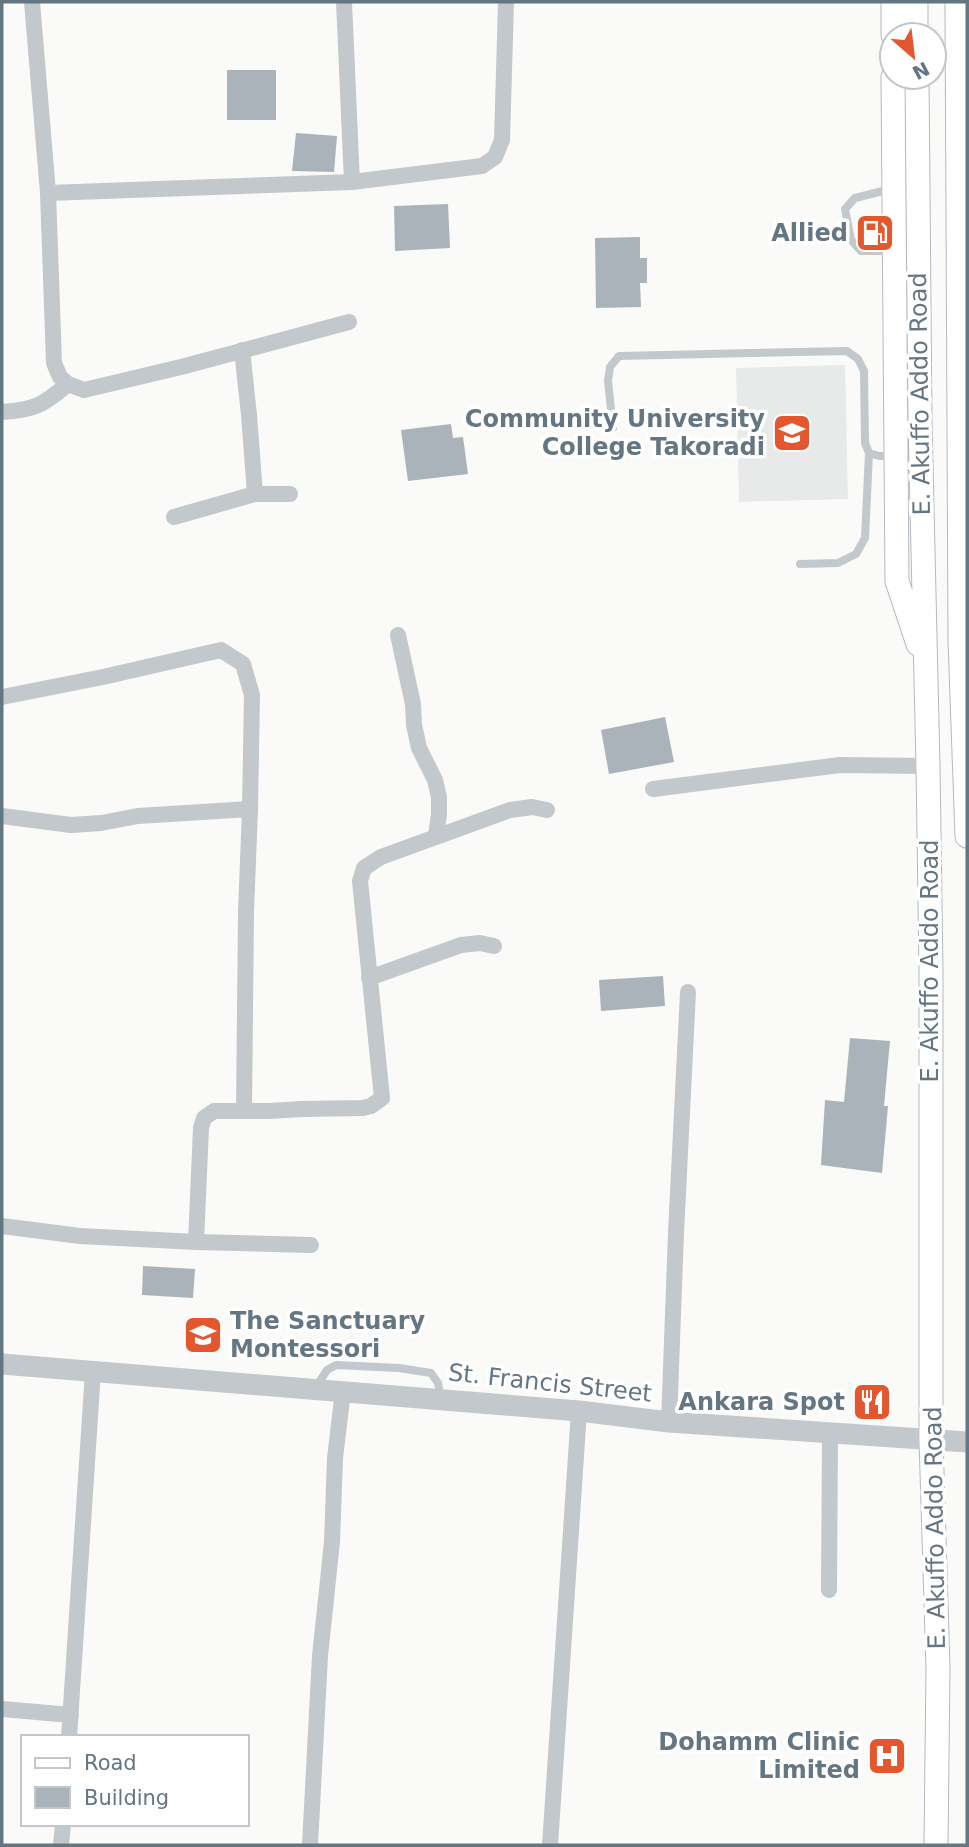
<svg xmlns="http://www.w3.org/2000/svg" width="969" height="1847" font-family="'DejaVu Sans',sans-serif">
<rect width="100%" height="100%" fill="#fafaf8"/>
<!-- built -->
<path fill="#e8e9e9" d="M 845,365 L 848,499 L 739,502 L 736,368 Z"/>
<!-- building -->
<path fill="#aab3b9" d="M 227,70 L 276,70 L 276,120 L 227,120 Z
M 296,133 L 337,136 L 334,172 L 292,171 Z
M 448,204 L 450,248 L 395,251 L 394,206 Z
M 640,237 L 640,258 L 647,258 L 647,283 L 640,283 L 641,307 L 596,308 L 595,238 Z
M 451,424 L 453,438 L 463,437 L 468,474 L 408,481 L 401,430 Z
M 665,717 L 674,762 L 609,774 L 601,730 Z
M 663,976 L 665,1006 L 601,1011 L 599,980 Z
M 850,1038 L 890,1041 L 884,1106 L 888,1106 L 882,1173 L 821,1165 L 825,1100 L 844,1102 Z
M 143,1266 L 195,1269 L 193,1298 L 142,1295 Z"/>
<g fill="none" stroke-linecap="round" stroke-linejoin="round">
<!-- secondary casing -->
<g stroke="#b3babf" stroke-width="25">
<path id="secondary" d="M 893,2 L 893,35
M 916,2 L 916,35
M 957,2 L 960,641 L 967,836
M 893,77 L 897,581 L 918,644
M 917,77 L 920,421 L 928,766 L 931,971 L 931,1439 L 938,1668 L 936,1845"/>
</g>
<!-- service -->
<path stroke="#c3c8cc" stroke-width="8" d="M 891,189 L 855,198 L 845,209 L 851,240 L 861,251 L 893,251
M 613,428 L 608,381 L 610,367 L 619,356 L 847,351 L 858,359 L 864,371 L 865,443 L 869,453 L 879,456 L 893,456
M 800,564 L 838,563 L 856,554 L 865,538 L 869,453
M 316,1387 L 327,1370 L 336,1365 L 399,1368 L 431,1373 L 438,1383 L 441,1399"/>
<!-- minor -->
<path stroke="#c3c8cc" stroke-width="16" d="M 32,2 L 48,193 L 54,363 L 60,377 L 68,384 L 84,390 L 181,367 L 349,322
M 344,2 L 352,182
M 48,193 L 352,182 L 482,166 L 495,157 L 502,140 L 506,2
M 2,412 C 35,410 43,405 68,384
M 255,494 L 290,494
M 174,517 L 255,494 L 249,415 L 242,350
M 398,635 L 413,704 L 414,725 L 419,748 L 435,780 L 439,797 L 439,814 L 436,836
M 2,697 L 103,677 L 221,650 L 243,664 L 252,695 L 250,809 L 246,912 L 244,1111
M 653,789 L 840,765 L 928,766
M 2,816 L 71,825 L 101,823 L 138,816 L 250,809
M 369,978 L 461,945 L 480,943 L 494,946
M 2,1226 L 80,1236 L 196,1242 L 311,1245
M 196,1242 L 201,1128 L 204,1118 L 214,1111 L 269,1111 L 302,1109 L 363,1108 L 371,1106 L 382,1098 L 360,881 L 364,868 L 381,857 L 510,810 L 532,807 L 547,810
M 669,1422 L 676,1233 L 688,992
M 829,1590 L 830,1433
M 2,1709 L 71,1715
M 69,1737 L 93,1371
M 61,1845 L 63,1824
M 310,1845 L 320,1656 L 332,1542 L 335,1458 L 343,1391
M 550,1845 L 579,1411"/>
<!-- tertiary -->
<path stroke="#c3c8cc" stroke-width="21" d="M 2,1364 L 579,1411 L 669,1422 L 967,1442"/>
<!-- secondary -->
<use href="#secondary" stroke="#fff" stroke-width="23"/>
</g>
<!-- icons -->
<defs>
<g id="fuel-square" transform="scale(2.0125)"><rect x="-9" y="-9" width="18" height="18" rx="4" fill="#e4572e" stroke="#fff"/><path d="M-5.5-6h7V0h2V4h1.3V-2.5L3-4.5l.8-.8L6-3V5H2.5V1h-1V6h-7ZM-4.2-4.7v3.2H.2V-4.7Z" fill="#fff"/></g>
<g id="university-square" transform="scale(2.0125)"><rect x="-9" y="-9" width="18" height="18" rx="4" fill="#e4572e" stroke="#fff"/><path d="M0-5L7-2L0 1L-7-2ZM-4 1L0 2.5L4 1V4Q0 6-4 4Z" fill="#fff"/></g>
<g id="school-square" transform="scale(2.0125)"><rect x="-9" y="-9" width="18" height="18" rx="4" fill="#e4572e" stroke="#fff"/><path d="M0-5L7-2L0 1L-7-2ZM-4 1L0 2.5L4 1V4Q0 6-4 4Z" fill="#fff"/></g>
<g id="restaurant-square" transform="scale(2.0125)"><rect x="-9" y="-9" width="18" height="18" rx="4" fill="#e4572e" stroke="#fff"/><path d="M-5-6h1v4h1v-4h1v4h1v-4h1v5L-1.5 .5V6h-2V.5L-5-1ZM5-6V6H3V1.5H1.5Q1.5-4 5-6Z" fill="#fff"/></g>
<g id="hospital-square" transform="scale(2.0125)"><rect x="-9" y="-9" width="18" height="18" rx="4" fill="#e4572e" stroke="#fff"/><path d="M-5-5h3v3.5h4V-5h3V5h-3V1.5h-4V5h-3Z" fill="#fff"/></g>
</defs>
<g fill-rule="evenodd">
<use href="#fuel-square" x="875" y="233"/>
<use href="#university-square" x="792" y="433"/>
<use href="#school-square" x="203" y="1335"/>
<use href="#restaurant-square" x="872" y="1402"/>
<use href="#hospital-square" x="887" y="1756"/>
</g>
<g text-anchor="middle" stroke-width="7" stroke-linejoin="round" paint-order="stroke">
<!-- poi labels -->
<g font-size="24" font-weight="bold" fill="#657683" stroke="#fff" text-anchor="end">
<text x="848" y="241">Allied</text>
<text x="765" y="427">Community University<tspan x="765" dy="28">College Takoradi</tspan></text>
<text x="230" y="1329" text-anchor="start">The Sanctuary<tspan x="230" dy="28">Montessori</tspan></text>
<text x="845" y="1410">Ankara Spot</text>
<text x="860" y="1750">Dohamm Clinic<tspan x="860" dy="28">Limited</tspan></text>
</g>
<!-- street labels -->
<g font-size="24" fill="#657683" stroke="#fff">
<text transform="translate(920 394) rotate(-91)" y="8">E. Akuffo Addo Road</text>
<text transform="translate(930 961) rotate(-90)" y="8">E. Akuffo Addo Road</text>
<text transform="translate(550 1383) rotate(6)" y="8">St. Francis Street</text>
<text transform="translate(935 1528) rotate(-91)" y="8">E. Akuffo Addo Road</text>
</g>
</g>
<!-- border -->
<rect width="969" height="1847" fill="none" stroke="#657683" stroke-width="7"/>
<!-- legend -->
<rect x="21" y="1735" width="228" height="91" fill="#ffffff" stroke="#c1c8cd" stroke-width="2"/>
<rect x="35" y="1758" width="35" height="10" fill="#ffffff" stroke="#c1c8cd" stroke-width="2"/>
<text x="84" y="1770" font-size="21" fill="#657683">Road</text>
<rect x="35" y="1787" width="35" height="21" fill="#aab3b9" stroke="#c1c8cd" stroke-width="2"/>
<text x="84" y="1805" font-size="21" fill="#657683">Building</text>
<!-- north arrow -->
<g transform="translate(913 56) rotate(152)"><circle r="33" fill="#ffffff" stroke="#c1c8cd" stroke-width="2"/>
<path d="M0-5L12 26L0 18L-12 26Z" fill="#e4572e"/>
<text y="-10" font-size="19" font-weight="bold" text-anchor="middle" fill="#657683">N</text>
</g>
</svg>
